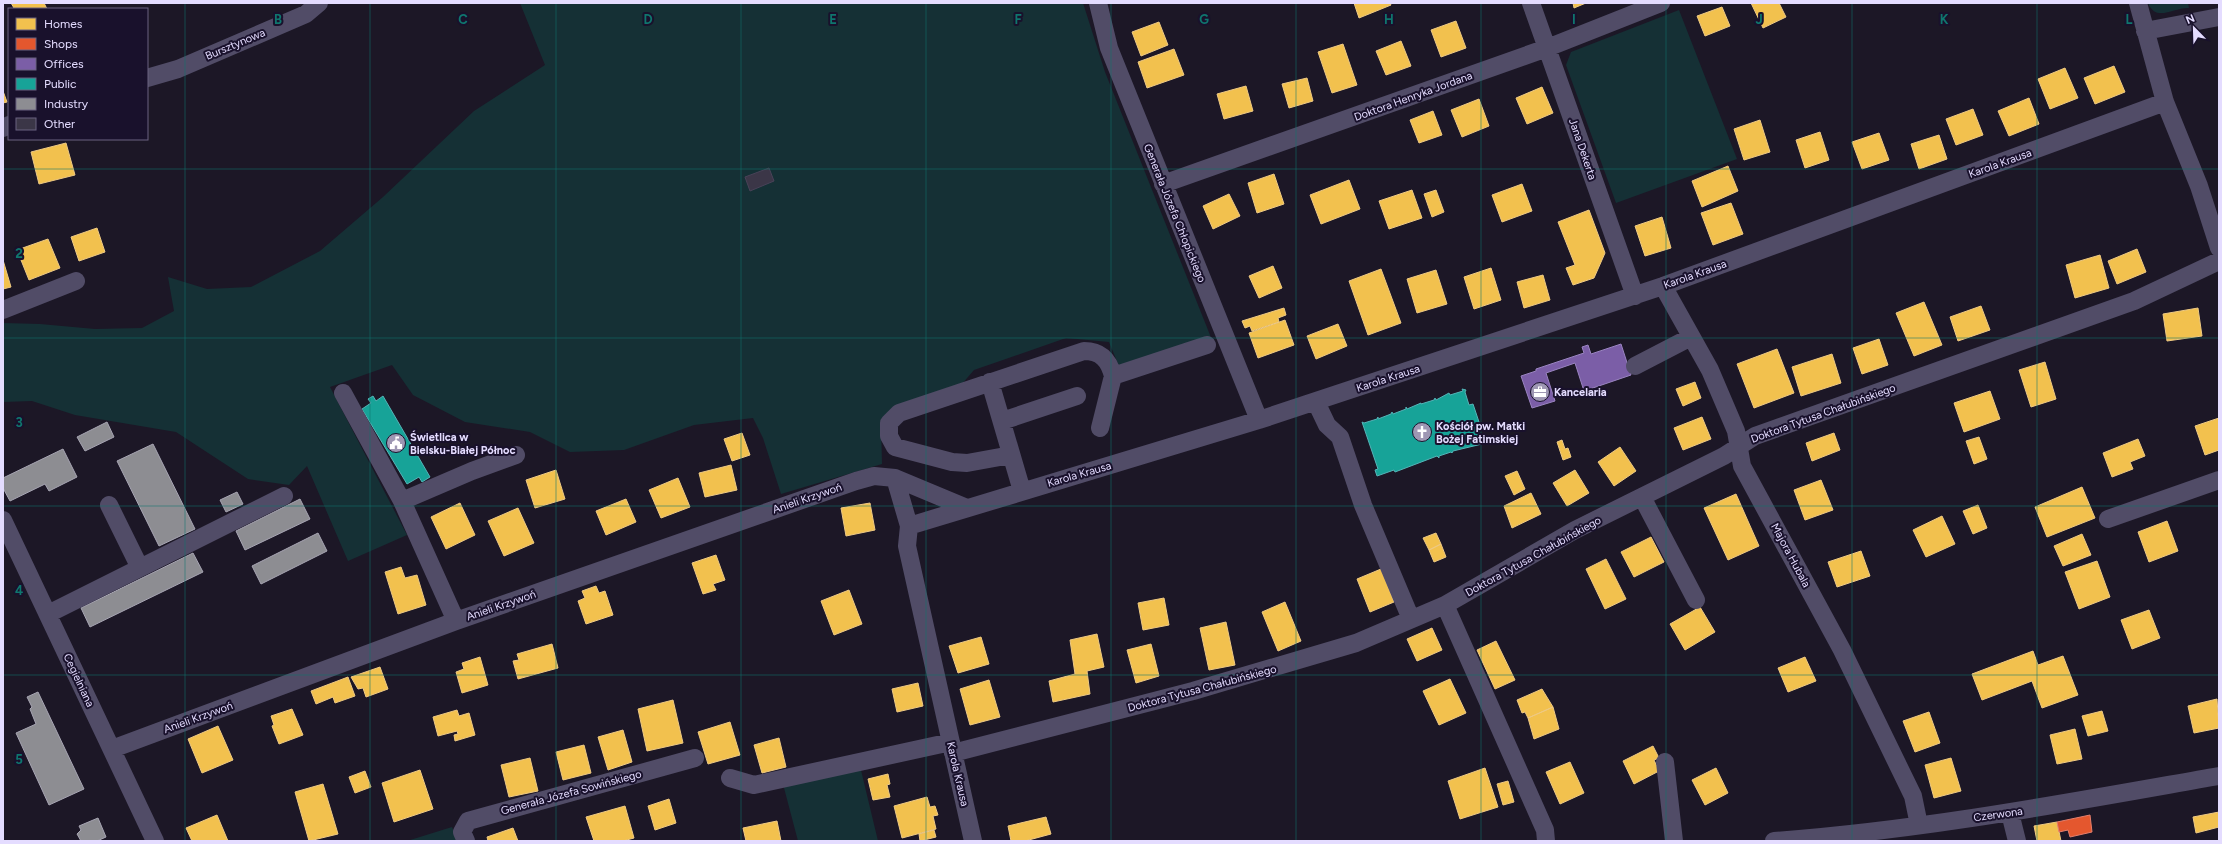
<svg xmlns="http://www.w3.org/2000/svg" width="2222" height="844" font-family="Figtree,sans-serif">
<rect width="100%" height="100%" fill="#1c1726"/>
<!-- green -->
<path fill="#153035" d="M 520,3 L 1083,3 L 1105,72 L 1212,340 L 1121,371 L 1109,342 L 1066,338 L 974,370 L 955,392 L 881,425 L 882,464 L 781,494 L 763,438 L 753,418 L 694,425 L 624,450 L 570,452 L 530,432 L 465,422 L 413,395 L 392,365 L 330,387 L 407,535 L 348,561 L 307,466 L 289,485 L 248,479 L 176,432 L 75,415 L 32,401 L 3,402 L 3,323 L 40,324 L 95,329 L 142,328 L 174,311 L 168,277 L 207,289 L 251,287 L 320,251 L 383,197 L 474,111 L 545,65 Z
M 2148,3 L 2188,3 L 2189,8 C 2174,7 2156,23 2148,3 Z
M 1679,10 L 1737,159 L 1616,203 L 1566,65 L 1571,52 Z
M 860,766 L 878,841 L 798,841 L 783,784 Z
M 452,827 L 458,841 L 407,841 Z"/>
<!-- homes -->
<path fill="#f2c14e" stroke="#eec983" d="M 11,3 L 44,3 L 47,9 L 12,9 L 14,8 Z
M 1354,3 L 1390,3 L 1391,5 L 1359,18 Z
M 1573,3 L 1586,3 L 1574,8 Z
M 1751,3 L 1779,3 L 1786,17 L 1763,28 Z
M 1722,7 L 1730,26 L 1705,36 L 1697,16 Z
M 1456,21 L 1466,48 L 1441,57 L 1431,30 Z
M 1159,22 L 1168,45 L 1141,56 L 1132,32 Z
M 1401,41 L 1411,66 L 1386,75 L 1376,51 Z
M 1343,44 L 1357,85 L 1332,93 L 1318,52 Z
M 1174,49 L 1184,75 L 1147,88 L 1138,62 Z
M 2114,66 L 2125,92 L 2095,104 L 2084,78 Z
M 2065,68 L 2078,98 L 2050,109 L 2038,79 Z
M 1307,78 L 1313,101 L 1289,108 L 1282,84 Z
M 1246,86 L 1253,111 L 1224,119 L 1217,94 Z
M 1542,87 L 1553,113 L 1527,124 L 1516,98 Z
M 3,91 L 7,102 L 3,103 Z
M 2029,98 L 2039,124 L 2009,136 L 1998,111 Z
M 1479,99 L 1489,126 L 1462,137 L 1451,110 Z
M 1973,109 L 1983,135 L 1956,145 L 1946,119 Z
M 1433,111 L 1442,135 L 1419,143 L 1410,120 Z
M 1760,120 L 1770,152 L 1744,160 L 1734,129 Z
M 1820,132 L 1829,160 L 1805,168 L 1796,140 Z
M 1879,133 L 1889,160 L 1862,169 L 1852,142 Z
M 1939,135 L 1947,159 L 1919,169 L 1911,144 Z
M 66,143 L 75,175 L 39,184 L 31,152 Z
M 1728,166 L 1738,191 L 1702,207 L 1692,181 Z
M 1274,174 L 1284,204 L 1257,213 L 1248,183 Z
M 1349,180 L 1360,209 L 1321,224 L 1310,195 Z
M 1522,184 L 1532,211 L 1502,222 L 1492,195 Z
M 1412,190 L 1422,218 L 1389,229 L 1379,201 Z
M 1436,190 L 1444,212 L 1432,217 L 1424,194 Z
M 1229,194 L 1240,216 L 1213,229 L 1203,206 Z
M 1731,203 L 1743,234 L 1713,245 L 1701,213 Z
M 1589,210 L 1605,253 L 1594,278 L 1573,285 L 1566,268 L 1575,265 L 1558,222 Z
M 1662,217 L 1671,248 L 1645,256 L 1635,226 Z
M 97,228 L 105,252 L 79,261 L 71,237 Z
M 48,239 L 60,268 L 29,280 L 17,250 Z
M 2137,249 L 2146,272 L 2117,284 L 2108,261 Z
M 2100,255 L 2109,288 L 2075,298 L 2066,265 Z
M 3,260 L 11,287 L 3,289 Z
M 1273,266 L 1282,288 L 1259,298 L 1249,276 Z
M 1491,268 L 1501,300 L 1474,309 L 1464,277 Z
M 1381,269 L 1401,323 L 1368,335 L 1349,281 Z
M 1436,270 L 1447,304 L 1417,313 L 1407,279 Z
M 1543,275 L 1550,300 L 1524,308 L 1517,282 Z
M 1924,302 L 1942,345 L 1914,356 L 1896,313 Z
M 1981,306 L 1990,330 L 1958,341 L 1950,317 Z
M 1284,308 L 1286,315 L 1278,318 L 1279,322 L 1252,331 L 1250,326 L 1245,328 L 1242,321 Z
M 2198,308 L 2202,336 L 2167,341 L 2163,314 Z
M 1285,320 L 1294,345 L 1258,358 L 1249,333 Z
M 1338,324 L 1347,346 L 1316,359 L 1307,336 Z
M 1879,339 L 1888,365 L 1862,374 L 1853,348 Z
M 1777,349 L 1794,393 L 1754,408 L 1737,364 Z
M 1832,354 L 1841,383 L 1801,396 L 1792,367 Z
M 2045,362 L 2056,399 L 2031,407 L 2019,370 Z
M 1695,382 L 1701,398 L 1683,406 L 1676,389 Z
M 1990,391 L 2000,419 L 1964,432 L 1954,403 Z
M 1702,417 L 1711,439 L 1683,450 L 1674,428 Z
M 2219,418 L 2219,450 L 2205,455 L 2195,426 Z
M 742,433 L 750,455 L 732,461 L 724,439 Z
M 1834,433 L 1840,450 L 1812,461 L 1806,443 Z
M 1979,437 L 1987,459 L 1974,464 L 1966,441 Z
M 2138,439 L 2145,456 L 2130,462 L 2133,469 L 2112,477 L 2103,453 Z
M 1562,440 L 1565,449 L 1568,448 L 1571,457 L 1563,460 L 1557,442 Z
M 1620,447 L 1636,471 L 1614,486 L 1598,462 Z
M 731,465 L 737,490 L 705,497 L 699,473 Z
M 556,470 L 565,499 L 535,508 L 526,480 Z
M 1575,470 L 1589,493 L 1567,506 L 1553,483 Z
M 1517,471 L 1525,489 L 1514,495 L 1505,476 Z
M 678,478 L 690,507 L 661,518 L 649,490 Z
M 1821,480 L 1833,510 L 1805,520 L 1794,490 Z
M 2082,487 L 2095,518 L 2047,537 L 2035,507 Z
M 1531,493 L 1541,514 L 1512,528 L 1504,506 Z
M 1736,494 L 1759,546 L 1728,560 L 1704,508 Z
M 626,499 L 636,522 L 606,535 L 596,511 Z
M 460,503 L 475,535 L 446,549 L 431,517 Z
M 870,503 L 875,530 L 846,536 L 841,508 Z
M 1978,505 L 1987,528 L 1973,534 L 1963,511 Z
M 518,508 L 534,543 L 504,556 L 488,521 Z
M 1942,516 L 1955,544 L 1926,557 L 1913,530 Z
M 2167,521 L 2178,551 L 2149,562 L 2138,532 Z
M 1436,533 L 1441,544 L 1429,550 L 1423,538 Z
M 2082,534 L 2091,555 L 2063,566 L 2054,546 Z
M 1651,537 L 1664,562 L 1634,577 L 1621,552 Z
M 1441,544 L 1446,557 L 1434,562 L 1429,550 Z
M 1861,551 L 1870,576 L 1837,587 L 1828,562 Z
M 716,555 L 725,580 L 713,584 L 716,590 L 703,594 L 692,563 Z
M 1606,559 L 1626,599 L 1605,609 L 1586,569 Z
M 2097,561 L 2110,597 L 2079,609 L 2065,572 Z
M 401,567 L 405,578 L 417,575 L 426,605 L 398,614 L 385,572 Z
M 1381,569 L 1394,602 L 1370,612 L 1357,579 Z
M 596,586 L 599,593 L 605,591 L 613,615 L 586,624 L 578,601 L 585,598 L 582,591 Z
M 849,590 L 862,624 L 834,635 L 821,601 Z
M 1164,598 L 1169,625 L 1143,630 L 1138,603 Z
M 1285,602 L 1301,641 L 1278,651 L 1262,612 Z
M 1700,607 L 1715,632 L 1685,650 L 1670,624 Z
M 2149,610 L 2160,638 L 2132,649 L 2121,620 Z
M 1226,622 L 1235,665 L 1209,670 L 1200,628 Z
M 1432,628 L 1442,650 L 1417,661 L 1407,639 Z
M 1097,634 L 1104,667 L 1087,671 L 1090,694 L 1053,702 L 1049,681 L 1075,674 L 1070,640 Z
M 981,637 L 989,664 L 958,673 L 949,646 Z
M 1496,641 L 1515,680 L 1495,689 L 1477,650 Z
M 552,644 L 558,668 L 518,679 L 513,661 L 519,660 L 517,654 Z
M 1151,644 L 1159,676 L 1136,683 L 1127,650 Z
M 2033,651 L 2038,665 L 2063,656 L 2078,695 L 2042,708 L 2032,681 L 1982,700 L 1972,674 Z
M 480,657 L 488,685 L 462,693 L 456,672 L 464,669 L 462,663 Z
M 1805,657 L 1816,681 L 1788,692 L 1778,668 Z
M 380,667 L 388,689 L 366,697 L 363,688 L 358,689 L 351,677 Z
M 348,677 L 355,696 L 335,703 L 333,697 L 316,704 L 311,691 Z
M 1450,679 L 1466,713 L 1439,725 L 1423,691 Z
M 989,680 L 1000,717 L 970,725 L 960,689 Z
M 918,683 L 923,706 L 897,712 L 892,689 Z
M 1542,689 L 1553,707 L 1528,718 L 1525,712 L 1522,713 L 1517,700 Z
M 2217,699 L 2219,728 L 2194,733 L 2188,706 Z
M 673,700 L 683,743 L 647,751 L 638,709 Z
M 1553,707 L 1559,729 L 1534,739 L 1528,718 Z
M 292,709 L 303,735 L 279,744 L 272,726 L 274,725 L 271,716 Z
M 457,710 L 459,716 L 469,713 L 475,735 L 455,741 L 454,735 L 458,734 L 457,731 L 438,736 L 433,717 Z
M 2102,711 L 2108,731 L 2088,736 L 2082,716 Z
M 1929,712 L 1940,743 L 1915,752 L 1903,721 Z
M 730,722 L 740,755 L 708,764 L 698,732 Z
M 218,726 L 233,760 L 202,773 L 188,739 Z
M 2075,729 L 2082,759 L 2057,764 L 2050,735 Z
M 623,730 L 632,762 L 608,770 L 598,737 Z
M 779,738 L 786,767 L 762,773 L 754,745 Z
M 584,745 L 591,773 L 563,780 L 556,752 Z
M 1653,746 L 1659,758 L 1654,760 L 1659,771 L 1634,784 L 1623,761 Z
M 530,758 L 538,791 L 509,797 L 501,765 Z
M 1951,758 L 1961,791 L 1934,798 L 1925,765 Z
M 1570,762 L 1584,793 L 1560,804 L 1546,772 Z
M 1485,768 L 1498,807 L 1460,819 L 1448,781 Z
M 1716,768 L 1728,793 L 1705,805 L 1692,780 Z
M 420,770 L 433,809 L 394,822 L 382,783 Z
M 365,771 L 371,787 L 355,793 L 349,777 Z
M 888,774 L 890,784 L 887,785 L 890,797 L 873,800 L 868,779 Z
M 1508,781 L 1514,802 L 1503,805 L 1497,784 Z
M 323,784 L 338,834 L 309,841 L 295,792 Z
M 927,797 L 930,807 L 935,806 L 938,815 L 933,816 L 936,829 L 902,838 L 894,806 Z
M 669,799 L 676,823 L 655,830 L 648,806 Z
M 625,806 L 634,838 L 623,841 L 594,841 L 586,817 Z
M 2219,812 L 2219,827 L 2196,833 L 2193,817 Z
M 217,815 L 228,841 L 192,841 L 186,828 Z
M 1046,817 L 1051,834 L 1025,841 L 1011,841 L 1008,826 Z
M 777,821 L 781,841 L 746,841 L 743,828 Z
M 2057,822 L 2061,841 L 2037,841 L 2034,826 Z
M 513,828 L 518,841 L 488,841 L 487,837 Z
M 934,830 L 936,837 L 920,841 L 919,834 Z"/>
<!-- shops -->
<path fill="#e4572e" stroke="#e47f6d" d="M 2090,815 L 2092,832 L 2070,837 L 2068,830 L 2059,832 L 2057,822 Z"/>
<!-- offices -->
<path fill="#7b5ea7" stroke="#9a84c1" d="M 1621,344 L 1631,375 L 1584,391 L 1575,363 L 1546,373 L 1555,401 L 1532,408 L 1521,376 L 1536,371 L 1536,369 L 1584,353 L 1582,347 L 1588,345 L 1591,354 Z"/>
<!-- public -->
<path fill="#17a398" stroke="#54b4b7" d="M 1462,389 L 1466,390 L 1465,392 L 1469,405 L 1473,404 L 1479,422 L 1475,423 L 1481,441 L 1483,440 L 1482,444 L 1453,451 L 1452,453 L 1451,452 L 1439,456 L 1439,458 L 1437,456 L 1395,472 L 1394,470 L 1377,476 L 1375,470 L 1378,469 L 1362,422 L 1364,423 L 1377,419 L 1378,417 L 1378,419 L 1391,414 L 1392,412 L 1393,414 L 1406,409 L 1406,407 L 1407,409 L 1421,403 L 1421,404 L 1434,400 L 1435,398 L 1436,400 L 1449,393 L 1450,395 L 1463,391 Z
M 373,396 L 376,401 L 383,396 L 430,477 L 422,482 L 419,477 L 407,484 L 362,409 L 371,403 L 368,399 Z"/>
<!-- industry -->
<path fill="#8d8d92" stroke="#a7a5b3" d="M 107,422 L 114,437 L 85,451 L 77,437 Z
M 153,444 L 195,529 L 159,546 L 117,461 Z
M 63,449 L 77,477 L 49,491 L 45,484 L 10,501 L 3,488 L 3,478 Z
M 237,492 L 243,504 L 226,512 L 220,500 Z
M 300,499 L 310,519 L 245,550 L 236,531 Z
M 318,533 L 327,551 L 261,584 L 252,566 Z
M 193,553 L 203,572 L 90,627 L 81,608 Z
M 38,692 L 84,789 L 49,805 L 16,733 L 36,724 L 30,709 L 32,707 L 27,697 Z
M 98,818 L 106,837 L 97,841 L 81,841 L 77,834 L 81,830 L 79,826 Z"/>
<!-- building -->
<path fill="#3b3647" stroke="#494258" d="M 769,168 L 774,181 L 750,191 L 745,177 Z"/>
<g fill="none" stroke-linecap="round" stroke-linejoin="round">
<!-- minor -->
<path stroke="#514c67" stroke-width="18" d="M 1098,3 L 1109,48 L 1259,420
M 1531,3 L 1635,296
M 2138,3 L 2165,102 L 2199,186 L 2219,248
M 2145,31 L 2219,17
M 147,78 L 178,69 L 306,14 L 319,3
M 3,128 L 9,125
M 1163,184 L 1547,48 L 1661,3
M 1663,286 L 1710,370 L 1736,431 L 1742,466 L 1842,650 L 1913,796 L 1919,825
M 3,310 L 76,281
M 1635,366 L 1691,337
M 1113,376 L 1207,345
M 990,382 L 1022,491
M 343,393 L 402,501 L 456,621
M 1316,402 L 1327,425 L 1340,437 L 1363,505 L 1411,619
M 1002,421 L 1077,396
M 1011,455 L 967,463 L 952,462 L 895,447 L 889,436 L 889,423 L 899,413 L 1084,351 C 1101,351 1109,360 1113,376 L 1100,428
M 895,478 L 909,526
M 1642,497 L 1696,600
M 402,501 L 472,471 L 516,455
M 109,505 L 140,568
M 2108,519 L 2219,480
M 3,520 L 155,841
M 1445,605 L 1545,830 L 1546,841
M 48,614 L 284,496
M 112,749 L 456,621 L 856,481 L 874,476 L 895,478 L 967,508
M 953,753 L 1193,691 L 1356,643 L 1445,605 L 1575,530 L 1724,456 L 1755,436 L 2134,301 L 2219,261
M 1665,762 L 1674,841
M 730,778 L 754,785 L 951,742
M 2010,813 L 2017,841
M 466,841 L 462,832 L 468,821 L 695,758
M 973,841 L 907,546 L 909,526 L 1259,420 L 1663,286 L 2165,102
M 1774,841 C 1924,830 2071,802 2219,776"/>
</g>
<!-- grid -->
<path fill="none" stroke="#0f766e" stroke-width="1" stroke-opacity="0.55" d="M 185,3 L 185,841M 370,3 L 370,841M 556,3 L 556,841M 741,3 L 741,841M 926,3 L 926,841M 1111,3 L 1111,841M 1296,3 L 1296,841M 1481,3 L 1481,841M 1666,3 L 1666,841M 1852,3 L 1852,841M 2037,3 L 2037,841M 3,169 L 2219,169M 3,338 L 2219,338M 3,506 L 2219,506M 3,675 L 2219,675"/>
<!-- icons -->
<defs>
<g id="office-disc" transform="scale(1)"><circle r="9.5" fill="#9e97b3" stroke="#19112c"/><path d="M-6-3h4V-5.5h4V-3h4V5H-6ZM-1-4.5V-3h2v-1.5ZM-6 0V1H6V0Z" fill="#fff"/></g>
<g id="church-disc" transform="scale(1)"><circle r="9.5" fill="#9e97b3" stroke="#19112c"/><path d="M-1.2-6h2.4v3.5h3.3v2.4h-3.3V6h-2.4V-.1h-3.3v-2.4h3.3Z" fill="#fff"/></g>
<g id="civic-disc" transform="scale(1)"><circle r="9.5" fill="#9e97b3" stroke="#19112c"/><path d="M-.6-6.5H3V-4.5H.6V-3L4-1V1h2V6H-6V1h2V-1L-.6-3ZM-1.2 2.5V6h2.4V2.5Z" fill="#fff"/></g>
</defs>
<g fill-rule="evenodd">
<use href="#office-disc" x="1540" y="392"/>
<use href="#church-disc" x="1422" y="432"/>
<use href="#civic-disc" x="396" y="443"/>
</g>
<g text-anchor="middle" stroke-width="4" stroke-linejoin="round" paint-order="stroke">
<!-- street labels -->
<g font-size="11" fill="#e4dcff" stroke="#19112c">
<text transform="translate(235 44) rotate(-23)" y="4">Bursztynowa</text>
<text transform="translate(1413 96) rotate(-20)" y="4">Doktora Henryka Jordana</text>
<text transform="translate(1583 149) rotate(71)" y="4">Jana Dekerta</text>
<text transform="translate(2000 163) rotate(-20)" y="4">Karola Krausa</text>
<text transform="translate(1175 213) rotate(68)" y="4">Generała Józefa Chłopickiego</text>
<text transform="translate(1695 274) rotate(-20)" y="4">Karola Krausa</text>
<text transform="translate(1388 378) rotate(-18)" y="4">Karola Krausa</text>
<text transform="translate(1823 413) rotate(-20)" y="4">Doktora Tytusa Chałubińskiego</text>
<text transform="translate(1079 474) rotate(-16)" y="4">Karola Krausa</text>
<text transform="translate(807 498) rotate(-19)" y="4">Anieli Krzywoń</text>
<text transform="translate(1791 555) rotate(62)" y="4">Majora Hubala</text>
<text transform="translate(1533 556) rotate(-29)" y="4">Doktora Tytusa Chałubińskiego</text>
<text transform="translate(501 605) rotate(-19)" y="4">Anieli Krzywoń</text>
<text transform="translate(79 680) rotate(65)" y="4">Cegielniana</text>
<text transform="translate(1202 688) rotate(-15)" y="4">Doktora Tytusa Chałubińskiego</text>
<text transform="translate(198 717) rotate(-20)" y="4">Anieli Krzywoń</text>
<text transform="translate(958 774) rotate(77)" y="4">Karola Krausa</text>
<text transform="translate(571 792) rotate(-15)" y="4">Generała Józefa Sowińskiego</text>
<text transform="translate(1998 814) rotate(-8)" y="4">Czerwona</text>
</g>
<!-- poi labels -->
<g font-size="11" font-weight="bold" fill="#e4dcff" stroke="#19112c" text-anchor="start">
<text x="1554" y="396">Kancelaria</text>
<text x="1436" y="430">Kościół pw. Matki<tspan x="1436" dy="13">Bożej Fatimskiej</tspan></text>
<text x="410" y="441">Świetlica w<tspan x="410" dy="13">Bielsku-Białej Północ</tspan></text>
</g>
</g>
<g font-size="13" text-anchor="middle" font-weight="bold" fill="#0f766e" stroke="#19112c" stroke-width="4" stroke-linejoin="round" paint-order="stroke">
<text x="278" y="24">B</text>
<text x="463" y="24">C</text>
<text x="648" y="24">D</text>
<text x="833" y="24">E</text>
<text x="1018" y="24">F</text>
<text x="1204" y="24">G</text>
<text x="1389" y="24">H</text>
<text x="1574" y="24">I</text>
<text x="1759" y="24">J</text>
<text x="1944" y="24">K</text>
<text x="2129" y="24">L</text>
<text x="19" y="258">2</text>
<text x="19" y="427">3</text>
<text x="19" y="595">4</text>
<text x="19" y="764">5</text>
</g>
<!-- border -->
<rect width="2222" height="844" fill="none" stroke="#e4dcff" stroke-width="8"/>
<!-- legend -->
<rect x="8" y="8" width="140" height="132" fill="#19112c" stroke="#6a6280"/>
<rect x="16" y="18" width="20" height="12" fill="#f2c14e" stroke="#6a6280"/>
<text x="44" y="28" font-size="12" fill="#e4dcff">Homes</text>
<rect x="16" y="38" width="20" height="12" fill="#e4572e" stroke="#6a6280"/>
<text x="44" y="48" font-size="12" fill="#e4dcff">Shops</text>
<rect x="16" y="58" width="20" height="12" fill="#7b5ea7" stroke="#6a6280"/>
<text x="44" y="68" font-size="12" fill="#e4dcff">Offices</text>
<rect x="16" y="78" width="20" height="12" fill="#17a398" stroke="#6a6280"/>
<text x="44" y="88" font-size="12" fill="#e4dcff">Public</text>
<rect x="16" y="98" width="20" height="12" fill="#8d8d92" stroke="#6a6280"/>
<text x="44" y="108" font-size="12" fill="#e4dcff">Industry</text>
<rect x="16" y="118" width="20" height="12" fill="#3b3647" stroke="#6a6280"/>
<text x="44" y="128" font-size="12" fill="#e4dcff">Other</text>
<!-- north arrow -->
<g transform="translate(2194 28) rotate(337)" stroke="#19112c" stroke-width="3" paint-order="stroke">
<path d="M0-3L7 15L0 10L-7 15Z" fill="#e4dcff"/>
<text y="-6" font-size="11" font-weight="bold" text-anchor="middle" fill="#e4dcff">N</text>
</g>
</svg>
